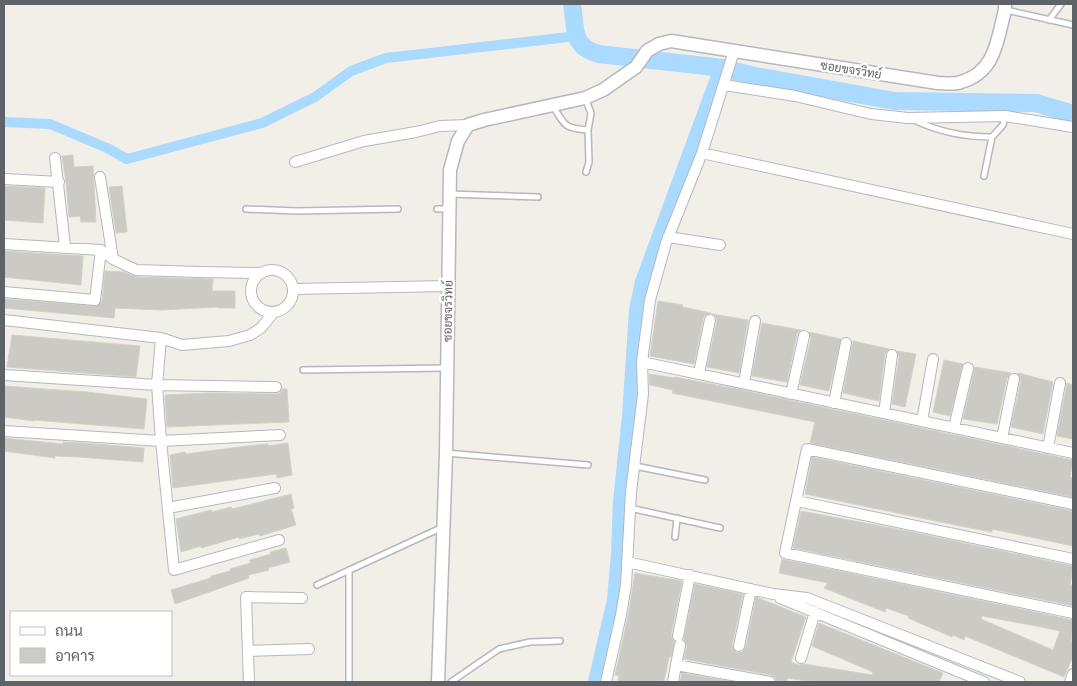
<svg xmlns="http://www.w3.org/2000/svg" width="1077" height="686" font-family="Inter,Sarabun,sans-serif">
<rect width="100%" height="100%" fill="#f1efe8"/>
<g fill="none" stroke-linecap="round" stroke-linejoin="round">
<!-- canal -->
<path stroke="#aadaff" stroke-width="10" d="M 4,122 L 50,124 L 107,148 L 127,159 L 262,123 L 315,97 L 351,71 L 386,58 L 577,36"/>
<!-- river -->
<path stroke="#aadaff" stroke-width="18" d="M 572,4 C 576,28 571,47 599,54 L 723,68 L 755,76 L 895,101 L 1036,103 L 1073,114
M 597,682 L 616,600 L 620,554 L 622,502 L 631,416 L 638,310 L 644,282 L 723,68"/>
</g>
<!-- building -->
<path fill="#cccac5" stroke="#d6d1c6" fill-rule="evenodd" d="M 73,155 L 74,167 L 93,166 L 96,222 L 81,222 L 80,216 L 69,217 L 66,182 L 62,156 Z
M 4,186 L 45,188 L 43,223 L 4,220 Z
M 122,186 L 127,232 L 116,233 L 109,187 Z
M 4,251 L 83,256 L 81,285 L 4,277 Z
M 105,271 L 124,272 L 136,277 L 213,279 L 212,291 L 235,291 L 235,308 L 219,308 L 219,307 L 161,310 L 115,308 L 114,318 L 4,308 L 4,299 L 97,306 L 102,301 Z
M 658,301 L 683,305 L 682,307 L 711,313 L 705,315 L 703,319 L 694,364 L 650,356 Z
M 712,314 L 748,320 L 739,373 L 707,367 L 717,321 L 716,317 Z
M 762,323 L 801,330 L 797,334 L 787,382 L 752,376 Z
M 809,332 L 841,339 L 829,391 L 800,385 L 811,338 Z
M 12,335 L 140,346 L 136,377 L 7,367 Z
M 853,341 L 889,349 L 885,354 L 879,401 L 843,393 Z
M 897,351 L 916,354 L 905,407 L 892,404 L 899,356 Z
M 944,360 L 963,364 L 950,416 L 933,412 Z
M 975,367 L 1011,373 L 1007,378 L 997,424 L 963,419 Z
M 1018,373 L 1053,382 L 1043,434 L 1011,427 L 1021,380 Z
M 649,374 L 675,378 L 675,377 L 732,388 L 1073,460 L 1070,477 L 1073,478 L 1072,497 L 810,443 L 815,422 L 672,393 L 673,390 L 650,385 Z
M 1067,383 L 1073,385 L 1073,439 L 1057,436 Z
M 4,386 L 87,392 L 147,399 L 144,429 L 34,420 L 34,421 L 4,417 Z
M 282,389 L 287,389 L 289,422 L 167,427 L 165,395 L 209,393 L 276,394 L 280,393 Z
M 4,438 L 63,444 L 63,442 L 84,443 L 144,448 L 143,462 L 78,457 L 55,456 L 55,458 L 4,451 Z
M 288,443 L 292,475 L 277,478 L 276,474 L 173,488 L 170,455 L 185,452 L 186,454 L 247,446 L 268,444 L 268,446 Z
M 812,457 L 1073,511 L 1073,546 L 992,529 L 992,532 L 960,526 L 805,494 Z
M 291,494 L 294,508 L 291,509 L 296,525 L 260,536 L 259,534 L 239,539 L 239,537 L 201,548 L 201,546 L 181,552 L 176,519 L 211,510 L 212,512 L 231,507 L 232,509 Z
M 801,511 L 897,529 L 1073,566 L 1070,585 L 1073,585 L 1073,606 L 793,548 Z
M 286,548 L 290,562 L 268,568 L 269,570 L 248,575 L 249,578 L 175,604 L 171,590 L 211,578 L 211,576 L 230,571 L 230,569 L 250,563 L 250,560 L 271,554 L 270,552 Z
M 782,559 L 1073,620 L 1071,641 L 1073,642 L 1073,656 L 1064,677 L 965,636 L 964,640 L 953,635 L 952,637 L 908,618 L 909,616 L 886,608 L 885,612 L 824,588 L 828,583 L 779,573 ZM 982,616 L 1041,627 L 1060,631 L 1053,650 L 981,619 Z
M 635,573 L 682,581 L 671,635 L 674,642 L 671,657 L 669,657 L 664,682 L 618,682 L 619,676 L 615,675 L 628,616 Z
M 695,584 L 743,594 L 732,645 L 733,649 L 737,653 L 742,652 L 746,647 L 756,597 L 806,617 L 791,662 L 799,665 L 804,664 L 872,675 L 873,672 L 812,646 L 819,623 L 943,673 L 939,682 L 814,682 L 787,678 L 787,682 L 777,682 L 775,677 L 771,675 L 684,659 L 687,646 L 684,639 Z
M 682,673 L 733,682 L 680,682 Z"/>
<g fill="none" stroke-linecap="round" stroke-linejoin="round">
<!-- service casing -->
<g stroke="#b5b8bc" stroke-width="8">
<path id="service" d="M 1006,10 L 1073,25
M 1049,20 L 1061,4
M 585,98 L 591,113 L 588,130 L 589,162 L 586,172
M 553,106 C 565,126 564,128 588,130
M 914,120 C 939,132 965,137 992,137 L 1003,125 L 1005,116
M 984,176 L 992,137
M 450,194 L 538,197
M 246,209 L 297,211 L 398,209
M 437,209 L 449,209
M 303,370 L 447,368
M 446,453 L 588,465
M 635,466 L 705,480
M 630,508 L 720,528
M 675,537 L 677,518
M 349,570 L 349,682
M 317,585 L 443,527
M 451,682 L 499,649 L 530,642 L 560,641"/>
</g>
<!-- minor casing -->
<g stroke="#b5b8bc" stroke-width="12">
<path id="minor" d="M 724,85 L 795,96 L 871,114 L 908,118 L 1005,116 L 1073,127
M 702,153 L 1073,234
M 55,158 L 65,246
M 295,162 L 364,141 L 416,132 L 440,126 L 468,125
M 100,177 L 113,259
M 4,179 L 59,182
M 668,237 L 720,245
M 4,244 L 101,250 L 113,259 L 136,270 L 200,272 L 262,273
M251 291a21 21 0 1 1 42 0a21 21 0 1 1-42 0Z
M 293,289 L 448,286
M 4,292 L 95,300 L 101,250
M 274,312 L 261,328 L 250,335 L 229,341 L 182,345 L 161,338 L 157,385 L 161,441 L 174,570 L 279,540
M 4,320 L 161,338
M 642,362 L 1073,453
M 699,373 L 710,320
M 4,375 L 157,385 L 276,387
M 744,383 L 755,321
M 791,394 L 804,336
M 834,403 L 846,343
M 884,413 L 892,355
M 922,421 L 933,359
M 954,428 L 968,368
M 4,431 L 161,441 L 280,435
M 1002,438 L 1014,379
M 1048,448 L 1060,383
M 797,501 L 1073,559
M 1073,504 L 807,449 L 785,553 L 1073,613
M 168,508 L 275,488
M 627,562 L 773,594 L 807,598 L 1020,682
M 780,598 L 984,682
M 678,636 L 690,575
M 739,646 L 751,589
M 248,651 L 309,649
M 801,658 L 815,612
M 676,665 L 680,645
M 249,682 L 246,597 L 302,598
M 606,682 L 621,615 L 626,585 L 631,492 L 643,394 L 642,362 L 650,300 L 666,243 L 702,153 L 734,51
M 673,682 L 676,665 L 770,682
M 1070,682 L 1073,674"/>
</g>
<!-- tertiary casing -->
<g stroke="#b5b8bc" stroke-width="15">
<path id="tertiary" d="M 438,682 L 446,453 L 450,170 L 458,141 L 468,125 L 484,120 L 585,98 L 603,90 L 636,67 L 647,51 L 659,44 L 671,41 L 938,83 C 945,83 954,85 961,82 C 996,72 997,40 1005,10 L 1005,4"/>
</g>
<!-- service -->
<use href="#service" stroke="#fff" stroke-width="5"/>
<!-- minor -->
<use href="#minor" stroke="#fff" stroke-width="10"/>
<!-- tertiary -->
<use href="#tertiary" stroke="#fff" stroke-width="12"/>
</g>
<g text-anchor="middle" stroke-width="5" stroke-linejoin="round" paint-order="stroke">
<!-- street labels -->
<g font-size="12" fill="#5f6368" stroke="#fff">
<text transform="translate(851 70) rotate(9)" y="4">ซอยขจรวิทย์</text>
<text transform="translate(448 311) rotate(-89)" y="4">ซอยขจรวิทย์</text>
</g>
</g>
<!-- border -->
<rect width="1077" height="686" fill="none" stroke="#5f6368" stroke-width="10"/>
<!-- legend -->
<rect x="10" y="611" width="162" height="65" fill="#ffffff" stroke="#bfc1c3"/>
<rect x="20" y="627" width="25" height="8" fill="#ffffff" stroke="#bfc1c3"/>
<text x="55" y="636" font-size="15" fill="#5f6368">ถนน</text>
<rect x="20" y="648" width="25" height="15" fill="#cccac5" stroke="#bfc1c3"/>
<text x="55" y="661" font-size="15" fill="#5f6368">อาคาร</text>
</svg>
